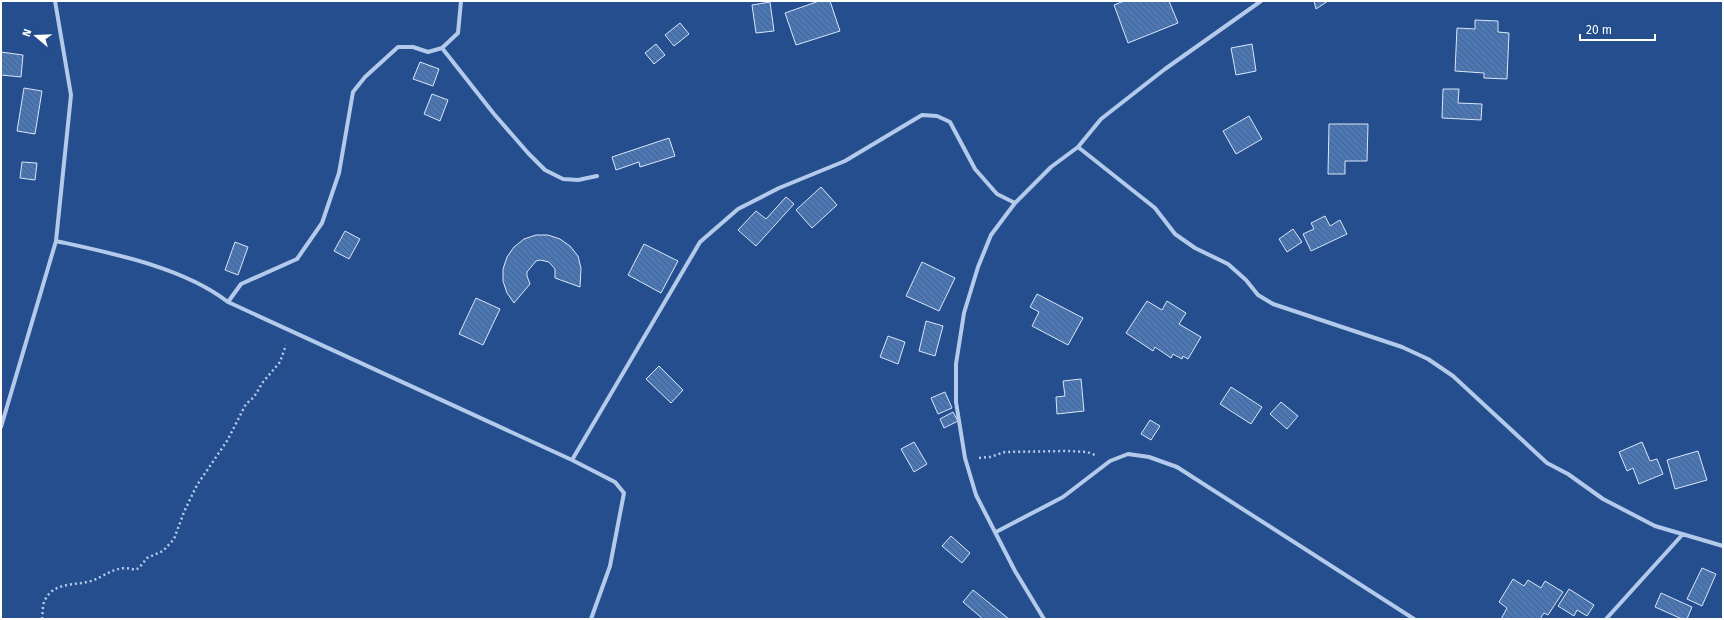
<svg xmlns="http://www.w3.org/2000/svg" width="1724" height="620" font-family="'Fira Sans',sans-serif">
<defs>
<pattern id="building-back-hatch" width="6" height="6" patternUnits="userSpaceOnUse"><rect width="6" height="6" fill="#4c77b5"/><path d="M-1 5l2 2M0 0l6 6M5-1l2 2" fill="none" stroke="#4c6280"/></pattern>
</defs>
<rect width="100%" height="100%" fill="#244e8e"/>
<!-- building -->
<path fill="url(#building-back-hatch)" stroke="#d9e6f8" d="M 819,1 L 830,1 L 840,31 L 796,45 L 785,13 Z
M 1124,1 L 1169,1 L 1178,23 L 1128,43 L 1114,5 Z
M 1314,1 L 1328,1 L 1316,9 Z
M 770,2 L 774,31 L 756,33 L 752,5 Z
M 1475,20 L 1498,21 L 1498,32 L 1509,33 L 1507,79 L 1484,78 L 1484,73 L 1455,71 L 1457,28 L 1475,29 Z
M 680,23 L 689,34 L 674,46 L 665,35 Z
M 656,44 L 665,55 L 654,64 L 645,53 Z
M 1252,44 L 1256,71 L 1236,75 L 1231,48 Z
M 1,52 L 23,55 L 21,77 L 1,75 Z
M 420,62 L 439,69 L 433,86 L 413,79 Z
M 24,88 L 42,91 L 35,134 L 17,131 Z
M 1443,89 L 1459,89 L 1458,103 L 1482,104 L 1481,120 L 1442,118 Z
M 432,94 L 448,100 L 440,121 L 424,114 Z
M 1249,116 L 1262,139 L 1236,154 L 1223,131 Z
M 1329,124 L 1368,124 L 1367,161 L 1345,161 L 1345,174 L 1328,174 Z
M 669,138 L 675,156 L 640,167 L 639,162 L 616,170 L 612,157 Z
M 22,162 L 37,163 L 35,180 L 20,178 Z
M 821,187 L 837,205 L 812,228 L 796,210 Z
M 786,197 L 794,204 L 756,246 L 738,230 L 756,211 L 766,219 Z
M 1325,216 L 1330,226 L 1340,220 L 1347,234 L 1311,251 L 1303,234 L 1314,229 L 1311,223 Z
M 1293,229 L 1302,242 L 1287,252 L 1279,239 Z
M 345,231 L 360,239 L 349,259 L 334,251 Z
M 536,235 L 548,235 L 560,239 L 570,246 L 578,256 L 581,268 L 580,287 L 555,278 L 555,269 L 549,262 L 540,260 L 536,261 L 527,272 L 527,276 L 530,284 L 514,303 L 507,293 L 503,281 L 503,269 L 507,257 L 514,247 L 524,239 Z
M 235,242 L 248,247 L 238,275 L 225,270 Z
M 644,244 L 678,261 L 661,293 L 628,275 Z
M 922,262 L 955,278 L 939,311 L 906,296 Z
M 1037,294 L 1083,318 L 1068,345 L 1032,326 L 1039,312 L 1030,307 Z
M 476,298 L 500,309 L 483,345 L 459,334 Z
M 1147,301 L 1162,310 L 1167,301 L 1186,313 L 1179,324 L 1201,337 L 1188,359 L 1183,356 L 1182,359 L 1173,354 L 1171,358 L 1155,347 L 1153,351 L 1126,333 Z
M 926,321 L 943,326 L 935,356 L 919,351 Z
M 888,336 L 905,342 L 898,364 L 880,357 Z
M 659,366 L 683,390 L 671,403 L 646,379 Z
M 1081,379 L 1084,411 L 1057,414 L 1056,397 L 1065,396 L 1063,381 Z
M 1231,387 L 1262,407 L 1251,424 L 1220,404 Z
M 945,392 L 952,408 L 938,414 L 931,398 Z
M 1281,402 L 1298,416 L 1287,429 L 1270,414 Z
M 953,412 L 958,421 L 944,428 L 940,419 Z
M 1150,420 L 1160,426 L 1151,440 L 1141,434 Z
M 914,442 L 927,464 L 914,472 L 901,449 Z
M 1642,442 L 1650,461 L 1657,459 L 1663,474 L 1639,484 L 1633,468 L 1627,471 L 1619,452 Z
M 1698,451 L 1707,480 L 1675,489 L 1667,460 Z
M 951,536 L 970,553 L 962,563 L 942,546 Z
M 1702,568 L 1716,574 L 1702,606 L 1687,599 Z
M 1513,579 L 1524,586 L 1528,580 L 1541,588 L 1545,581 L 1563,592 L 1548,615 L 1544,613 L 1540,619 L 1501,619 L 1507,608 L 1499,602 Z
M 1569,589 L 1594,605 L 1587,616 L 1577,610 L 1574,616 L 1558,606 Z
M 973,590 L 1009,619 L 983,619 L 963,602 Z
M 1661,593 L 1692,607 L 1687,619 L 1682,619 L 1655,607 Z"/>
<g fill="none" stroke-linecap="round" stroke-linejoin="round">
<!-- path -->
<path stroke="#b4caeb" stroke-width="2.5" stroke-dasharray="2 3" stroke-linecap="butt" d="M 979,458 L 990,457 L 1005,452 L 1068,451 L 1087,452 L 1095,455
M 42,619 C 43,612 42,604 46,598 C 56,581 79,586 94,580 C 108,574 119,564 135,570 L 139,568 L 147,558 L 163,551 L 174,539 L 184,512 L 197,485 L 227,441 L 246,404 L 254,397 L 263,382 L 280,362 L 286,345"/>
<!-- street -->
<path stroke="#b4caeb" stroke-width="4" d="M 442,48 L 494,114 L 528,153 L 545,170 L 563,179 L 578,180 L 597,176
M 1078,147 L 1155,208 L 1175,234 L 1195,248 L 1228,264 L 1246,280 L 1258,295 L 1273,304 L 1402,347 L 1428,359 L 1453,376 L 1547,463 L 1568,474 L 1603,499 L 1655,526 L 1723,546
M 56,241 C 111,253 183,267 228,302 L 572,460 L 615,482 L 624,493 L 610,566 L 591,619
M 228,302 L 241,284 L 297,259 L 322,223 L 339,173 L 353,92 L 365,77 L 398,47 L 413,47 L 428,52 L 442,48 L 458,33 L 461,1
M 1,427 L 56,241 L 71,95 L 55,1
M 572,460 L 700,242 L 738,209 L 779,188 L 845,161 L 922,115 L 937,116 L 950,122 L 975,169 L 997,194 L 1015,203
M 996,532 L 1063,497 L 1110,461 L 1128,454 L 1149,457 L 1177,467 L 1414,619
M 1044,619 L 1015,571 L 976,495 L 965,458 L 956,402 L 956,364 L 964,313 L 978,267 L 991,235 L 1015,203 L 1051,167 L 1078,147 L 1101,119 L 1165,69 L 1261,1
M 1606,619 L 1683,534"/>
</g>
<!-- border -->
<rect width="1724" height="620" fill="none" stroke="#ffffff" stroke-width="4"/>
<!-- north arrow -->
<g transform="translate(36 36) rotate(289)" stroke="#244e8e" stroke-width="3" paint-order="stroke">
<path d="M0-3L7 15L0 10L-7 15Z" fill="#ffffff"/>
<text y="-6" font-size="11" font-weight="bold" text-anchor="middle" fill="#ffffff">N</text>
</g>
<!-- scale -->
<path d="M1580 34v6h75v-6" fill="none" stroke="#ffffff" stroke-width="2"/>
<text x="1586" y="34" font-size="12" fill="#ffffff" stroke="#244e8e" stroke-width="3" paint-order="stroke">20 m</text>
</svg>
